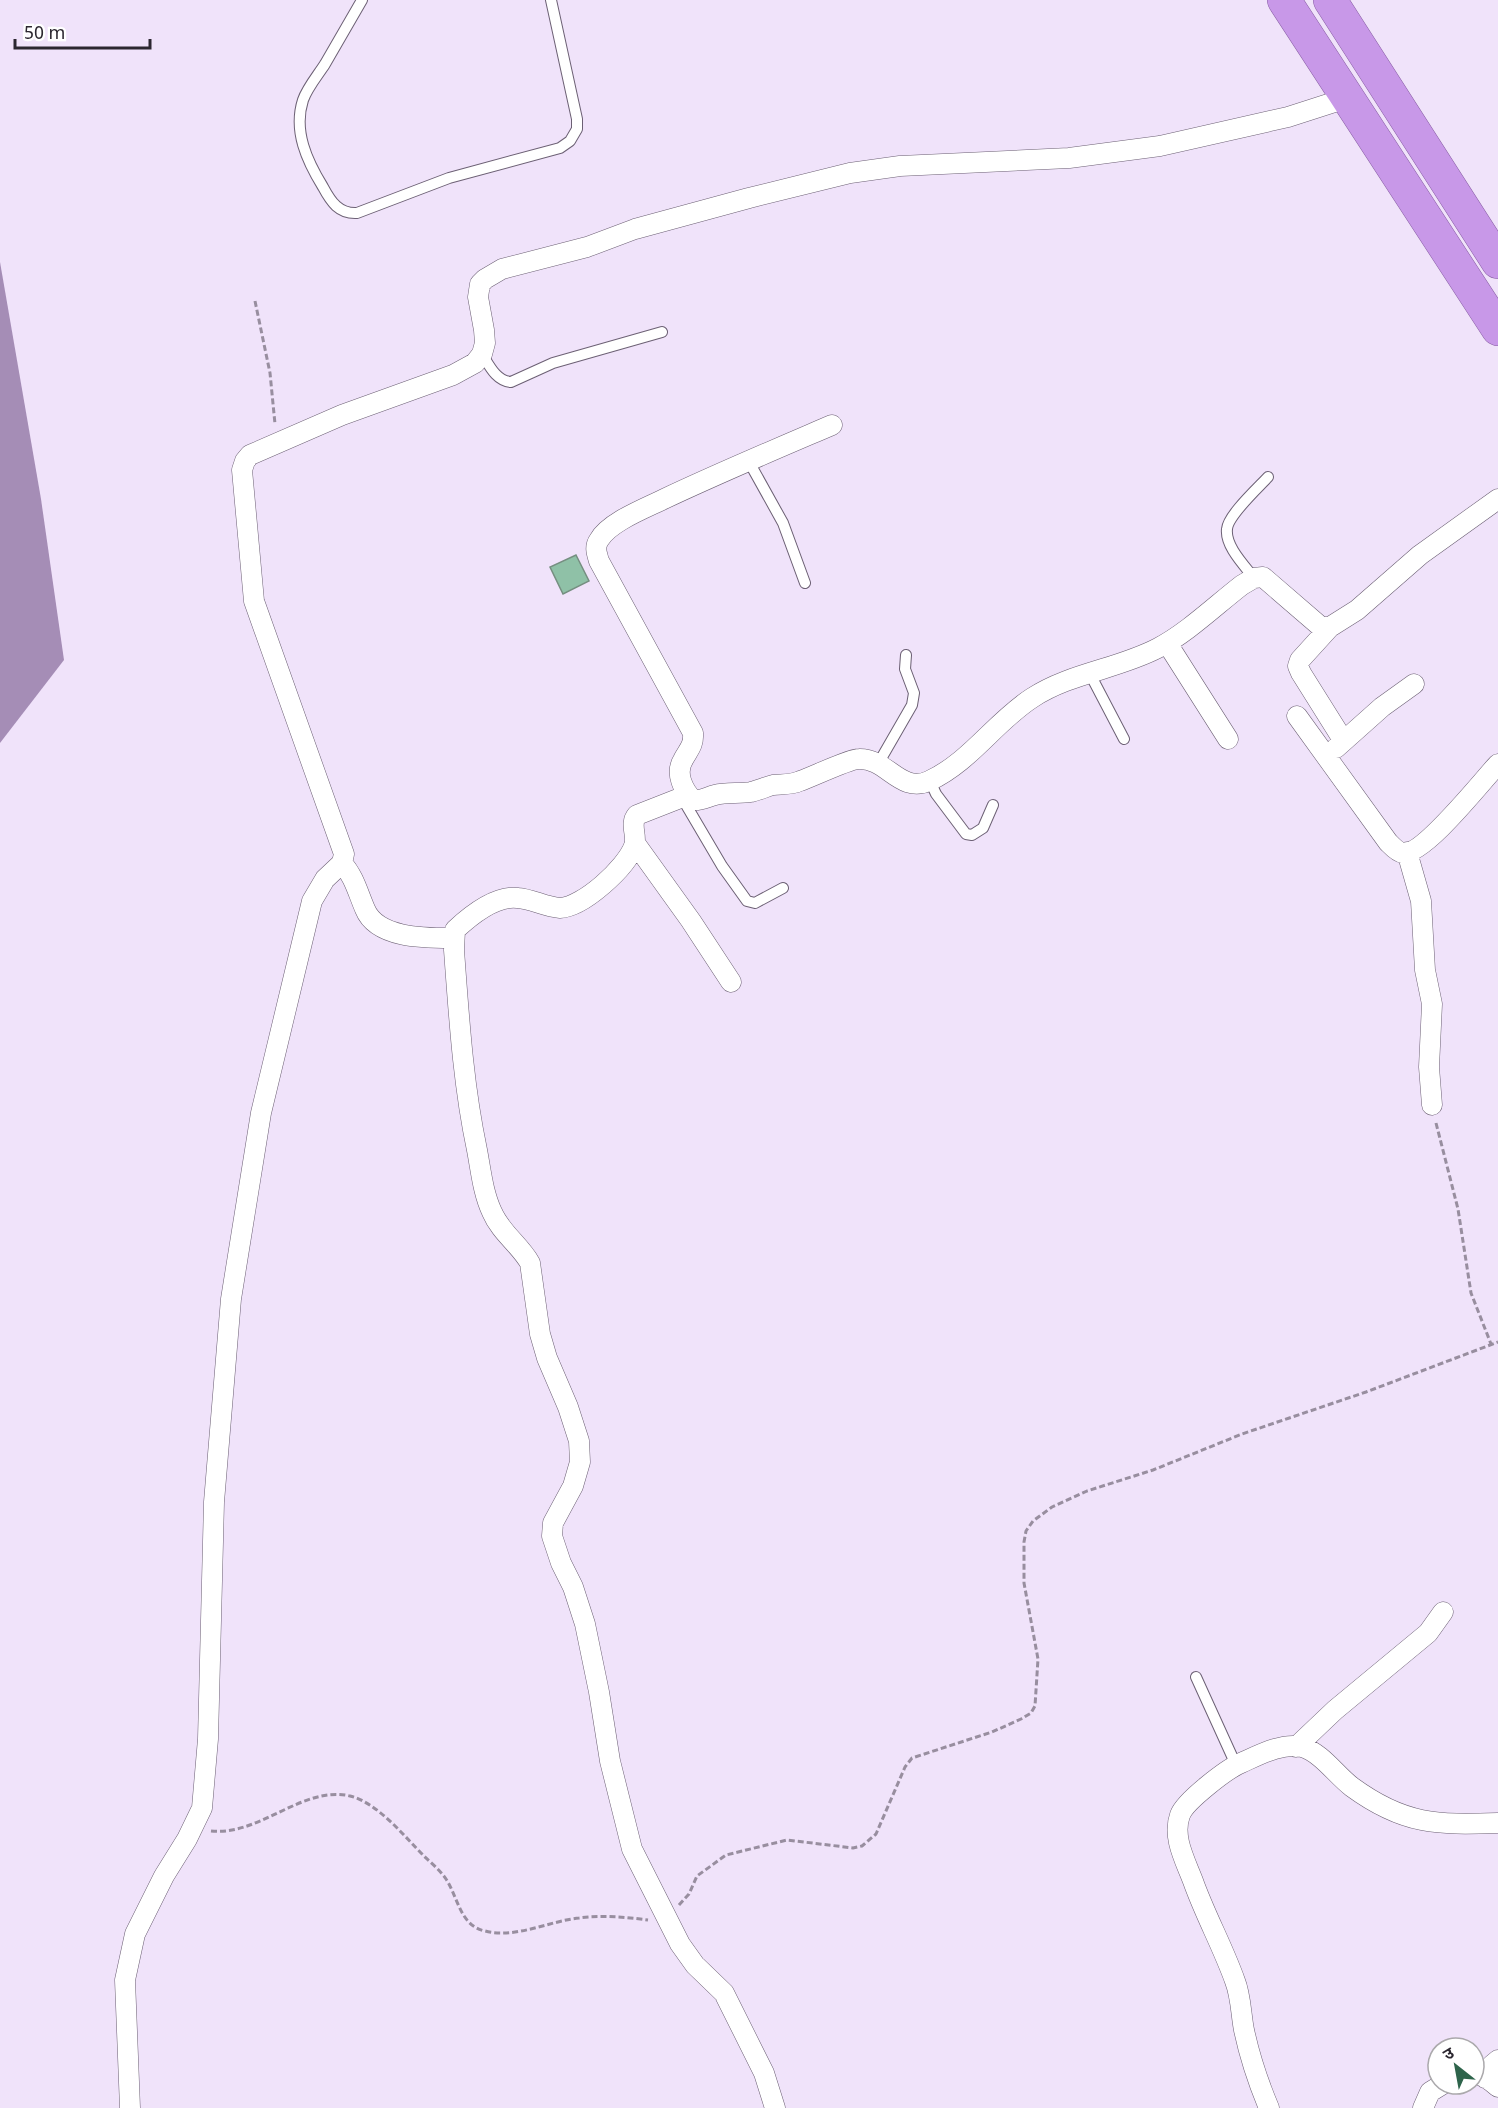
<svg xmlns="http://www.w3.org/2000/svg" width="1498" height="2108" font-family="Georgia,'Noto Sans Devanagari',serif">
<rect width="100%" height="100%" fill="#f0e3fa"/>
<!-- water -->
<path fill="#a58db6" d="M 0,262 L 41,499 L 64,660 L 0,743 Z"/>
<!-- building -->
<path fill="#8fc1a7" stroke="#768f81" stroke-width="1.5" d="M 576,555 L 589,581 L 563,594 L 550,567 Z"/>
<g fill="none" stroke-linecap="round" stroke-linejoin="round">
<!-- service casing -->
<g stroke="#6c6074" stroke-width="12">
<path id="service" d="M 362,0 C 350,21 337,43 325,64 C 318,75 307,88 303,100 C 293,131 307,161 323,187 C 331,202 339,214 357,213 L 449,178 L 560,148 L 570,141 L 577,129 L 577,119 L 551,0
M 482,354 C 489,365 496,381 511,382 L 553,363 L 662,332
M 748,460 L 783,523 L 805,583
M 1254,578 C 1244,565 1225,546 1227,529 C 1228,515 1259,487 1268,477
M 1090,674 L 1124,739
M 878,764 L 912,705 L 914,693 L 905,669 L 906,655
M 930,781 L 936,794 L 966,834 L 972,835 L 983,828 L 993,805
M 682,798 L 722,866 L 747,901 L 755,903 L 783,888
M 1196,1677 L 1236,1765"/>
</g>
<!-- minor casing -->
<g stroke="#6c6074" stroke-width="21">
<path id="minor" d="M 832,425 C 776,449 719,473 664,499 C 646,508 609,522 599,540 C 594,547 597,554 599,561 L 693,733 C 694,746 688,750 683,760 C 675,773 683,790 693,800 C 701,801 707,797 715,795 C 727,792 739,794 751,792 C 759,790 766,787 773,785 C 782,784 791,785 800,781 C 812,777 849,759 859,759 C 887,758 900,794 929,781 C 970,762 995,722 1032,698 C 1070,673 1118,669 1158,648 C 1187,633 1216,605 1242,585 L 1254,578 L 1263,577 L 1321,627 L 1330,627 L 1357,610 L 1420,555 L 1498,499
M 1330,627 L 1300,660 L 1298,666 L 1301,673 L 1343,740
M 1167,643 L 1228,739
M 1297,716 L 1388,842 C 1392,846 1397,852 1403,853 C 1424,855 1482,781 1498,764
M 1336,748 L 1382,707 L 1414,684
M 688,795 L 637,815 C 629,824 638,836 634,846 C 626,868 583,907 560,908 C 545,907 532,899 518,898 C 496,895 470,916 455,930 L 454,950 C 459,1017 463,1084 477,1150 C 481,1171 483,1193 492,1212 C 501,1233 520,1245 530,1263 L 540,1334 L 547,1358 L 568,1407 L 579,1441 L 580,1462 L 573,1486 L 553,1523 L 552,1536 L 561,1563 L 573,1587 L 585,1624 L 599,1692 L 610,1761 L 632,1849 L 680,1944 L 695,1965 L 724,1993 L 764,2073 L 775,2108
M 635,843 L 691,921 L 731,982
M 1407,852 L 1421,901 L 1425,970 L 1432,1004 L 1429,1067 L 1432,1105
M 342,863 C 354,876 358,893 365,909 C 377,939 427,938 454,938
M 1296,1747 L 1335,1710 L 1428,1633 L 1443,1612
M 1474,2074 C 1483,2074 1491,2081 1498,2087
M 1485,2078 L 1492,2065 L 1498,2060
M 130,2108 L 125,1980 L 135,1934 L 164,1876 L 187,1839 L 202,1808 L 208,1739 L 214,1502 L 231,1299 L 261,1113 L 312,901 L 325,879 L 342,863 L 344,854 L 254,601 L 242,470 L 245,461 L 250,455 L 342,415 L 453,375 L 475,363 L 482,354 L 485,343 L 484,330 L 478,297 L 480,284 L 485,279 L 502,269 L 587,247 L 635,229 L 749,198 L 850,173 L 900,166 L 1069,158 L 1160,146 L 1288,117 L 1347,98
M 1269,2108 C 1258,2082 1250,2058 1244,2030 C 1241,2015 1241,1996 1235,1981 C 1223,1947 1205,1915 1193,1881 C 1185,1860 1172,1837 1180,1815 C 1185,1801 1227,1769 1241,1763 C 1259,1755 1283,1742 1302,1747 C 1322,1753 1336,1775 1352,1787 C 1404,1825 1437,1825 1498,1823
M 1423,2108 L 1430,2092 L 1443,2084"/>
</g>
<!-- trunk casing -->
<g stroke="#8960a4" stroke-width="34">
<path id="trunk" d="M 1284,0 L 1498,329
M 1330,0 L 1498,262"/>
</g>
<!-- path -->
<path stroke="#988e9f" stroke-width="3" stroke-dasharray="6 3" stroke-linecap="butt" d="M 255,301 L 270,373 L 275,424
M 1436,1123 L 1458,1209 L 1471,1293 L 1491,1344
M 211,1831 C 260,1836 303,1785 350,1796 C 378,1803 404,1836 424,1856 C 431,1863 440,1870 446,1879 C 458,1897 460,1926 485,1931 C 516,1939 549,1921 579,1918 C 602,1915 625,1917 648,1920
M 679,1905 L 689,1894 L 697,1876 L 726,1855 L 787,1840 L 853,1848 L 862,1846 L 876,1834 L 905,1767 L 912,1758 L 992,1732 L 1021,1719 L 1031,1713 L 1035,1706 L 1038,1659 L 1024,1583 L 1024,1542 L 1026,1531 L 1033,1521 L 1052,1507 L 1087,1491 L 1153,1470 L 1242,1434 L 1366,1392 L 1498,1342"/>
<!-- service -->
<use href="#service" stroke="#fff" stroke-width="10"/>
<!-- minor -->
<use href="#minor" stroke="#fff" stroke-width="20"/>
<!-- trunk -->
<use href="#trunk" stroke="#c898e8" stroke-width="33"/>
</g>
<!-- north arrow -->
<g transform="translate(1456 2066) rotate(329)"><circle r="28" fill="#ffffff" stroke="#aba9ac" stroke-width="1.5"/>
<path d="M0-4.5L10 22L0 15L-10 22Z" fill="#2e644b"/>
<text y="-9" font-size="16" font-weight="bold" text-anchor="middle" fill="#2c2730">उ</text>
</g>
<!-- scale -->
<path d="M15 39v9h135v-9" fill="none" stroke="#2c2730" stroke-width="3"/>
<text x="24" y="39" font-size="18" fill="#2c2730" stroke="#ffffff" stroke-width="4.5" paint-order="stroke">50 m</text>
</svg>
